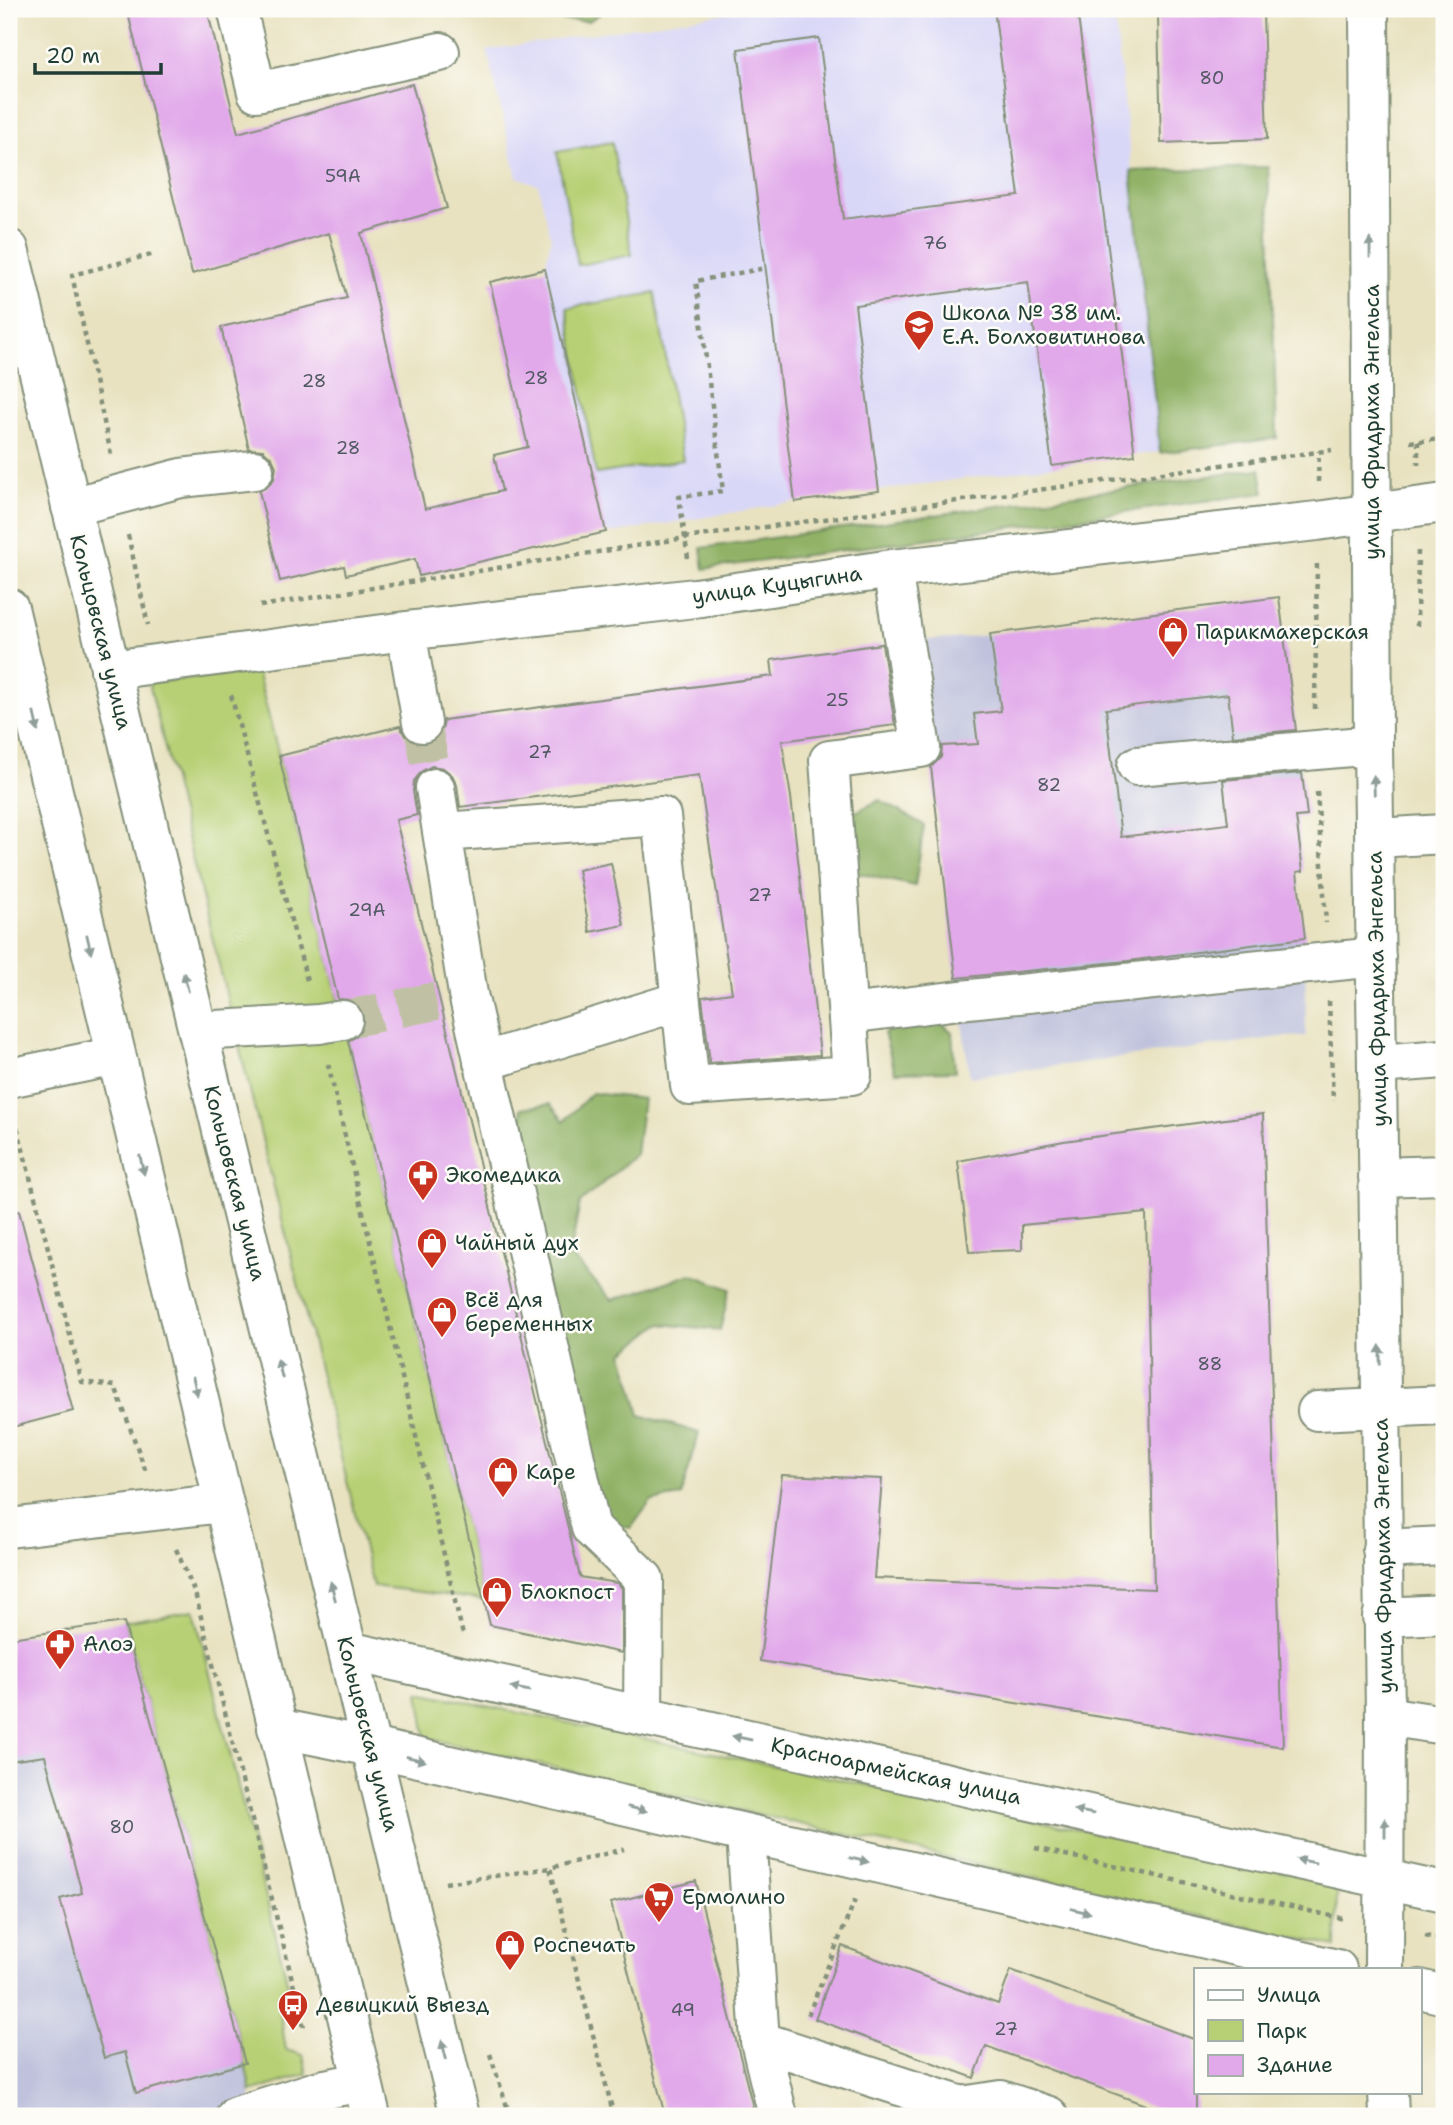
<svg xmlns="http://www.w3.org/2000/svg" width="1453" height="2125" font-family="'Shantell Sans',sans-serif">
<rect width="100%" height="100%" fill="#fdfcf7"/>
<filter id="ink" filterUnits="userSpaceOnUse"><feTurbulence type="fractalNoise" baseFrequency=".0143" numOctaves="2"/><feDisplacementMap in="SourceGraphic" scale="14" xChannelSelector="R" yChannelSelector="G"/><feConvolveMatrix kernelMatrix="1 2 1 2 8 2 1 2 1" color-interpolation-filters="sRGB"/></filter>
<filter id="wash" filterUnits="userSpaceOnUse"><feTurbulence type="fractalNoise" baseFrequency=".00686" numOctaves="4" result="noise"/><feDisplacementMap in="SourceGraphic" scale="28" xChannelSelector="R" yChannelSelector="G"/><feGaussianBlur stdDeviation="1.57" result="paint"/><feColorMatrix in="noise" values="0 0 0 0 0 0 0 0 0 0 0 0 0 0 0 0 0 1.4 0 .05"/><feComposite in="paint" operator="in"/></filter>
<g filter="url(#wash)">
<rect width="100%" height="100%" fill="#e8e2c0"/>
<!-- built -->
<path fill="#d9d7f7" d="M 752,9 L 1114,9 L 1132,171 L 1268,167 L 1277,438 L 1135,455 L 795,502 L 612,533 L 606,532 L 545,269 L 551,238 L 538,185 L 517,177 L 487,50 Z"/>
<!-- industrial -->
<path fill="#c0c2dd" d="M 1279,597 L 1307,816 L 1296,818 L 1303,871 L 1297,872 L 1305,938 L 1306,1036 L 1281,1037 L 970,1077 L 956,982 L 917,640 L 954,639 Z
M 124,1622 L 245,2063 L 255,2116 L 9,2116 L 9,1638 Z"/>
<!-- green -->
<path fill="#b7d075" stroke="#6b8654" stroke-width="2" d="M 612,142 L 632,255 L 578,265 L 557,152 Z
M 655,293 L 683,460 L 596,474 L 567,308 Z
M 257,671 L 279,756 L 484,1600 L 373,1586 L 149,683 Z
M 194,1610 L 293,2005 L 280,2013 L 286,2050 L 303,2055 L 307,2074 L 251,2092 L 245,2063 L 124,1622 Z
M 419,1692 L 1337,1883 L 1336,1947 L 426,1738 Z"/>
<!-- forest -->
<path fill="#91b266" stroke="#58784d" stroke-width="2" d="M 523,9 L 607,9 L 589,21 L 528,19 Z
M 1268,167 L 1277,438 L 1160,453 L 1131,171 Z
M 1260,469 L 1264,493 L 704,569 L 701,548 Z
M 880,800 L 924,825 L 915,886 L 848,871 L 845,817 Z
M 931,1014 L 952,1032 L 955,1071 L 895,1072 L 884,1033 Z
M 592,1093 L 643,1099 L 636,1154 L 580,1203 L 570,1255 L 612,1300 L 691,1274 L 730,1289 L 720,1330 L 660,1324 L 623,1353 L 640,1415 L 699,1433 L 681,1496 L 651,1501 L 631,1528 L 603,1523 L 534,1232 L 521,1108 L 550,1104 L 564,1121 Z"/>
<g id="blocks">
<!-- building -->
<path fill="#e1a8ea" d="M 127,9 L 207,9 L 238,133 L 412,84 L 447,208 L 361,233 L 425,509 L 502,491 L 494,455 L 528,447 L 490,282 L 545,269 L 606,532 L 419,576 L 415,559 L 346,575 L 344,566 L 280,581 L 259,491 L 267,487 L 274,479 L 276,467 L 272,458 L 263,450 L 249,449 L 221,327 L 347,298 L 329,233 L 192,274 Z
M 994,9 L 1077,9 L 1135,455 L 1052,466 L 1028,282 L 855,305 L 879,491 L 795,502 L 738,49 L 819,38 L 843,219 L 1019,196 Z
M 1263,13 L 1267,139 L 1161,143 L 1158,17 Z
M 1279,597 L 1296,730 L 1233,736 L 1228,694 L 1106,709 L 1121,837 L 1228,824 L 1223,780 L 1302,773 L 1307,816 L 1296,817 L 1303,871 L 1297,872 L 1305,938 L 1128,961 L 956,978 L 931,767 L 941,757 L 942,746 L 978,744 L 974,714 L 1001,711 L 990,634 Z
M 882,644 L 895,725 L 782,741 L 791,797 L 820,1055 L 710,1063 L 702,997 L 732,993 L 699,775 L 460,807 L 457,785 L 452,775 L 443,768 L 432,766 L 422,771 L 414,781 L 413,791 L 417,815 L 396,820 L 580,1577 L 617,1583 L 622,1588 L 622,1653 L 490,1625 L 348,1041 L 357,1036 L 363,1028 L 364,1016 L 360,1007 L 351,1000 L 338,999 L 279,756 L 400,726 L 405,736 L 414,743 L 426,744 L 436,739 L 442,731 L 444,720 L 773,676 L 771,660 Z
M 611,863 L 624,925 L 590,932 L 578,870 Z
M 1263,1114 L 1283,1747 L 760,1661 L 782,1475 L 882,1479 L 874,1578 L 1154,1589 L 1146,1213 L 1022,1225 L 1022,1250 L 969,1252 L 958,1161 L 1064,1141 Z
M 19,1211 L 73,1411 L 9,1428 L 9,1213 Z
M 124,1622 L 245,2063 L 136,2093 L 125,2052 L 104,2058 L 60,1899 L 82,1893 L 45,1756 L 9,1761 L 9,1638 Z
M 696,1881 L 755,2116 L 665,2116 L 611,1903 Z
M 842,1946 L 998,2004 L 1011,1970 L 1196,2040 L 1196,2116 L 1175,2116 L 986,2046 L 974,2078 L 815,2019 Z"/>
</g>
</g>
<g filter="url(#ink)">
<use href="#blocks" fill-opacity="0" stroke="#84907a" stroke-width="2"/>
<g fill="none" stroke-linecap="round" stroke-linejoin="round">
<!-- minor-tunnel -->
<path stroke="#c0c1a4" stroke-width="38" stroke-dasharray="38 19" stroke-linecap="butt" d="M 422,723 L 435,788
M 343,1020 L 440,1000"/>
<!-- minor casing -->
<g stroke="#84907a" stroke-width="42">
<path id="minor" d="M 237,9 L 257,92 L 440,52
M 1369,9 L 1373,745 L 1385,1716 L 1384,1969
M 71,507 L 181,478 L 254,470
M 406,631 L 422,723
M 110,670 L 406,631 L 695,598 L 892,569 L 1317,521 L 1444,503
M 1137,766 L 1373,745
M 435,788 L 468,994 L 591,1528 L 644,1579 L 643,1716
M 443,832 L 661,816 L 690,1086 L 852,1075 L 829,760 L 921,748 L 892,569
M 1376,838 L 1444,834
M 848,1014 L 960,1000 L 1376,957
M 198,1031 L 319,1024 L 343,1020
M 483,1062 L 680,1001
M 1378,1064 L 1444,1059
M 9,1078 L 116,1056
M 1378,1177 L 1444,1175
M 1317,1411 L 1444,1405
M 9,1528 L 223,1503
M 1382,1549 L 1444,1546
M 1382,1617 L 1444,1614
M 348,1651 L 1444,1892
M 1385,1716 L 1444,1725
M 277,1728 L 371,1747 L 1337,1969
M 746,1834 L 760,2041 L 778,2116
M 1420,1989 L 1444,1995
M 760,2041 L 962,2106 L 1001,2100 L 1049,2116
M 1388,2092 L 1389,2116
M 236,2116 L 320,2090 L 362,2082"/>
</g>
<!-- major casing -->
<g stroke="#84907a" stroke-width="42">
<path id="major" d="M 9,249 L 460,2116
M 9,608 L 371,2116"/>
</g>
<!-- path -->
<path stroke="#84907a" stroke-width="4.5" stroke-dasharray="5 5" stroke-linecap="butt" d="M 1418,441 L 1418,465
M 1410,442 L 1444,439
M 111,454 L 72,275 L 154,254
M 1318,482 L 1319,451
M 128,535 L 148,625
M 688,558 L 679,497 L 723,491 L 696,281 L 766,268
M 260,606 L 685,538 L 1332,450
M 1417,626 L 1418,547
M 231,695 L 308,984
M 1315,709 L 1317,561
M 1317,792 L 1326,923
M 1329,1001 L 1333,1101
M 328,1064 L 463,1635
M 15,1118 L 82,1382 L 115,1386 L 146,1472
M 176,1549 L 195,1593 L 304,2027
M 1035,1848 L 1344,1919
M 445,1883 L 550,1868
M 1425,1936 L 1444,1940
M 808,2015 L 855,1900
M 490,2054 L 510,2116
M 614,2116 L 550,1868 L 624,1849"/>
<!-- minor -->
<use href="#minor" stroke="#fff" stroke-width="38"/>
<!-- major -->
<use href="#major" stroke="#fff" stroke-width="38"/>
</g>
<!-- one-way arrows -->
<defs><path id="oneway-solid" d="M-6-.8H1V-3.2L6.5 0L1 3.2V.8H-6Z" transform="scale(1.75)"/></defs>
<g fill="#8f9e9a">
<use href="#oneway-solid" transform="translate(1370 248) rotate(-90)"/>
<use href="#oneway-solid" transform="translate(36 722) rotate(77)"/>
<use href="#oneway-solid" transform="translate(1374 785) rotate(-92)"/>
<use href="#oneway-solid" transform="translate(89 944) rotate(77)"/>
<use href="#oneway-solid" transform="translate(186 982) rotate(-104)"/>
<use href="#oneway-solid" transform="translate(142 1165) rotate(77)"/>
<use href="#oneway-solid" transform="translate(1380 1355) rotate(-91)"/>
<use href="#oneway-solid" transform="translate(280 1369) rotate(-104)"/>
<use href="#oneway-solid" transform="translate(195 1386) rotate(77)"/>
<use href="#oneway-solid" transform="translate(333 1591) rotate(-104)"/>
<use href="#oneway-solid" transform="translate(520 1689) rotate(-168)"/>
<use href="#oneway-solid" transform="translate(742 1738) rotate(-168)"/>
<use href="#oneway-solid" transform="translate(416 1759) rotate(14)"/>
<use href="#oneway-solid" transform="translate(637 1809) rotate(13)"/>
<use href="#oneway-solid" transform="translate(1084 1812) rotate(-168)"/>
<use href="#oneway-solid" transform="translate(1385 1828) rotate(-90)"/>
<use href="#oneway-solid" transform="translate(859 1860) rotate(13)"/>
<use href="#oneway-solid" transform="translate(1306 1861) rotate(-168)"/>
<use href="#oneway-solid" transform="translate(1081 1911) rotate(13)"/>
<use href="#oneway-solid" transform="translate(444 2050) rotate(-104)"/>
</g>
</g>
<!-- icons -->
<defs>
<g id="school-pin" transform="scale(1.575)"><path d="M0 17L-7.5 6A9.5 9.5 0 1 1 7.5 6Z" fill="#c8321e" stroke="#fdfcf7"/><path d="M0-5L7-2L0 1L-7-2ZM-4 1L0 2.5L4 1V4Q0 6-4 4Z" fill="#fff"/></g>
<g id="shop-pin" transform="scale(1.575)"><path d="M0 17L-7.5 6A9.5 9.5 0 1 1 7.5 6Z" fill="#c8321e" stroke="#fdfcf7"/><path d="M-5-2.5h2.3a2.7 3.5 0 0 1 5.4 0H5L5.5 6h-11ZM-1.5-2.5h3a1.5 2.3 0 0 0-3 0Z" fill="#fff"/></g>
<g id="pharmacy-pin" transform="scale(1.575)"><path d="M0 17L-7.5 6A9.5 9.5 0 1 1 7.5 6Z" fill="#c8321e" stroke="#fdfcf7"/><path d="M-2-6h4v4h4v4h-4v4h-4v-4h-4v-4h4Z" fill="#fff"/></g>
<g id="supermarket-pin" transform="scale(1.575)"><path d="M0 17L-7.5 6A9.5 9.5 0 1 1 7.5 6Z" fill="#c8321e" stroke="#fdfcf7"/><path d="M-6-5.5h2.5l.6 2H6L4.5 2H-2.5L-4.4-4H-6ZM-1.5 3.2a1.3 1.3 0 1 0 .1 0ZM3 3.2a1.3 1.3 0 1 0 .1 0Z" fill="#fff"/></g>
<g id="bus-pin" transform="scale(1.575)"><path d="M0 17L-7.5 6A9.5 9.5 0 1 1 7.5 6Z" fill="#c8321e" stroke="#fdfcf7"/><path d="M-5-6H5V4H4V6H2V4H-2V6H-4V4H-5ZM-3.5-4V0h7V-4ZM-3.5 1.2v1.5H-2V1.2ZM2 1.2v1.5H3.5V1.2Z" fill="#fff"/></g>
</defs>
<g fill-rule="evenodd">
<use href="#school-pin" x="919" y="325"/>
<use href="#shop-pin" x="1173" y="632"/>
<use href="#pharmacy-pin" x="423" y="1175"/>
<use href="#shop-pin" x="432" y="1243"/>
<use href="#shop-pin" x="442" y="1312"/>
<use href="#shop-pin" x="503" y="1472"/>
<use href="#shop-pin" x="497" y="1592"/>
<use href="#pharmacy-pin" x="60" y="1644"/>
<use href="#supermarket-pin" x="659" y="1897"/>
<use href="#shop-pin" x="510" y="1945"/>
<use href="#bus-pin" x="293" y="2005"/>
</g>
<g text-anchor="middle" stroke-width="5" stroke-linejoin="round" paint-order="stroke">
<!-- number labels -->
<g font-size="18" fill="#505862">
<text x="1212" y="84">80</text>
<text x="343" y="182">59А</text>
<text x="935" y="249">76</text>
<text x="536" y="384">28</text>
<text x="314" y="387">28</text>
<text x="348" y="454">28</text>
<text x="837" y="706">25</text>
<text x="540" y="758">27</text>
<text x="1049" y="791">82</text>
<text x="760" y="901">27</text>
<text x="367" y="916">29А</text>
<text x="1210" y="1370">88</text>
<text x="122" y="1833">80</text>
<text x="683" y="2016">49</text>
<text x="1006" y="2035">27</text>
</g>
<!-- poi labels -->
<g font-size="21" fill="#1f3d34" stroke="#fdfcf7" text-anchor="start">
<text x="942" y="320">Школа № 38 им.<tspan x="942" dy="24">Е.А. Болховитинова</tspan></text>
<text x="1196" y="639">Парикмахерская</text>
<text x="446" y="1182">Экомедика</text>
<text x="455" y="1250">Чайный дух</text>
<text x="465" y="1307">Всё для<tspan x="465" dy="24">беременных</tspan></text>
<text x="526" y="1479">Каре</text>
<text x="520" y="1599">Блокпост</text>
<text x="83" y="1651">Алоэ</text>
<text x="682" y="1904">Ермолино</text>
<text x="533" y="1952">Роспечать</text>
<text x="316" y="2012">Девицкий Выезд</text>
</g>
<!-- street labels -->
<g font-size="21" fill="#1f3d34" stroke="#fdfcf7">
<text transform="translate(1372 422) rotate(-90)" y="7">улица Фридриха Энгельса</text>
<text transform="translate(777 585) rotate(-8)" y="7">улица Куцыгина</text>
<text transform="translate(101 632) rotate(76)" y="7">Кольцовская улица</text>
<text transform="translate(1377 989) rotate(-91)" y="7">улица Фридриха Энгельса</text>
<text transform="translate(235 1183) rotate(76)" y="7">Кольцовская улица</text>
<text transform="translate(1383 1556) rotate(-91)" y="7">улица Фридриха Энгельса</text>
<text transform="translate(368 1734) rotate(76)" y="7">Кольцовская улица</text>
<text transform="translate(896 1771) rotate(12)" y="7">Красноармейская улица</text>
</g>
</g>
<!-- margin -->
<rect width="1453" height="2125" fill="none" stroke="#fdfcf7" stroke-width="35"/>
<!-- legend -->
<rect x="1194" y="1968" width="228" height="126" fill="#fdfcf7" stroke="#a4b0a9" stroke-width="2"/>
<rect x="1208" y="1990" width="35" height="10" fill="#ffffff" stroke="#a4b0a9" stroke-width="2"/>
<text x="1257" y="2002" font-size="21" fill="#1f3d34">Улица</text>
<rect x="1208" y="2020" width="35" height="21" fill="#b7d075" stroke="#a4b0a9" stroke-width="2"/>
<text x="1257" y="2038" font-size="21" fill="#1f3d34">Парк</text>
<rect x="1208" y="2055" width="35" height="21" fill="#e1a8ea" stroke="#a4b0a9" stroke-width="2"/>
<text x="1257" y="2072" font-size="21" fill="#1f3d34">Здание</text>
<!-- scale -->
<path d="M35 63v10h126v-10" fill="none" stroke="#1f3d34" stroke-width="3.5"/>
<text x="46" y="63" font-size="21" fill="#1f3d34" stroke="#fdfcf7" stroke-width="5" paint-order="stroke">20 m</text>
</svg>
